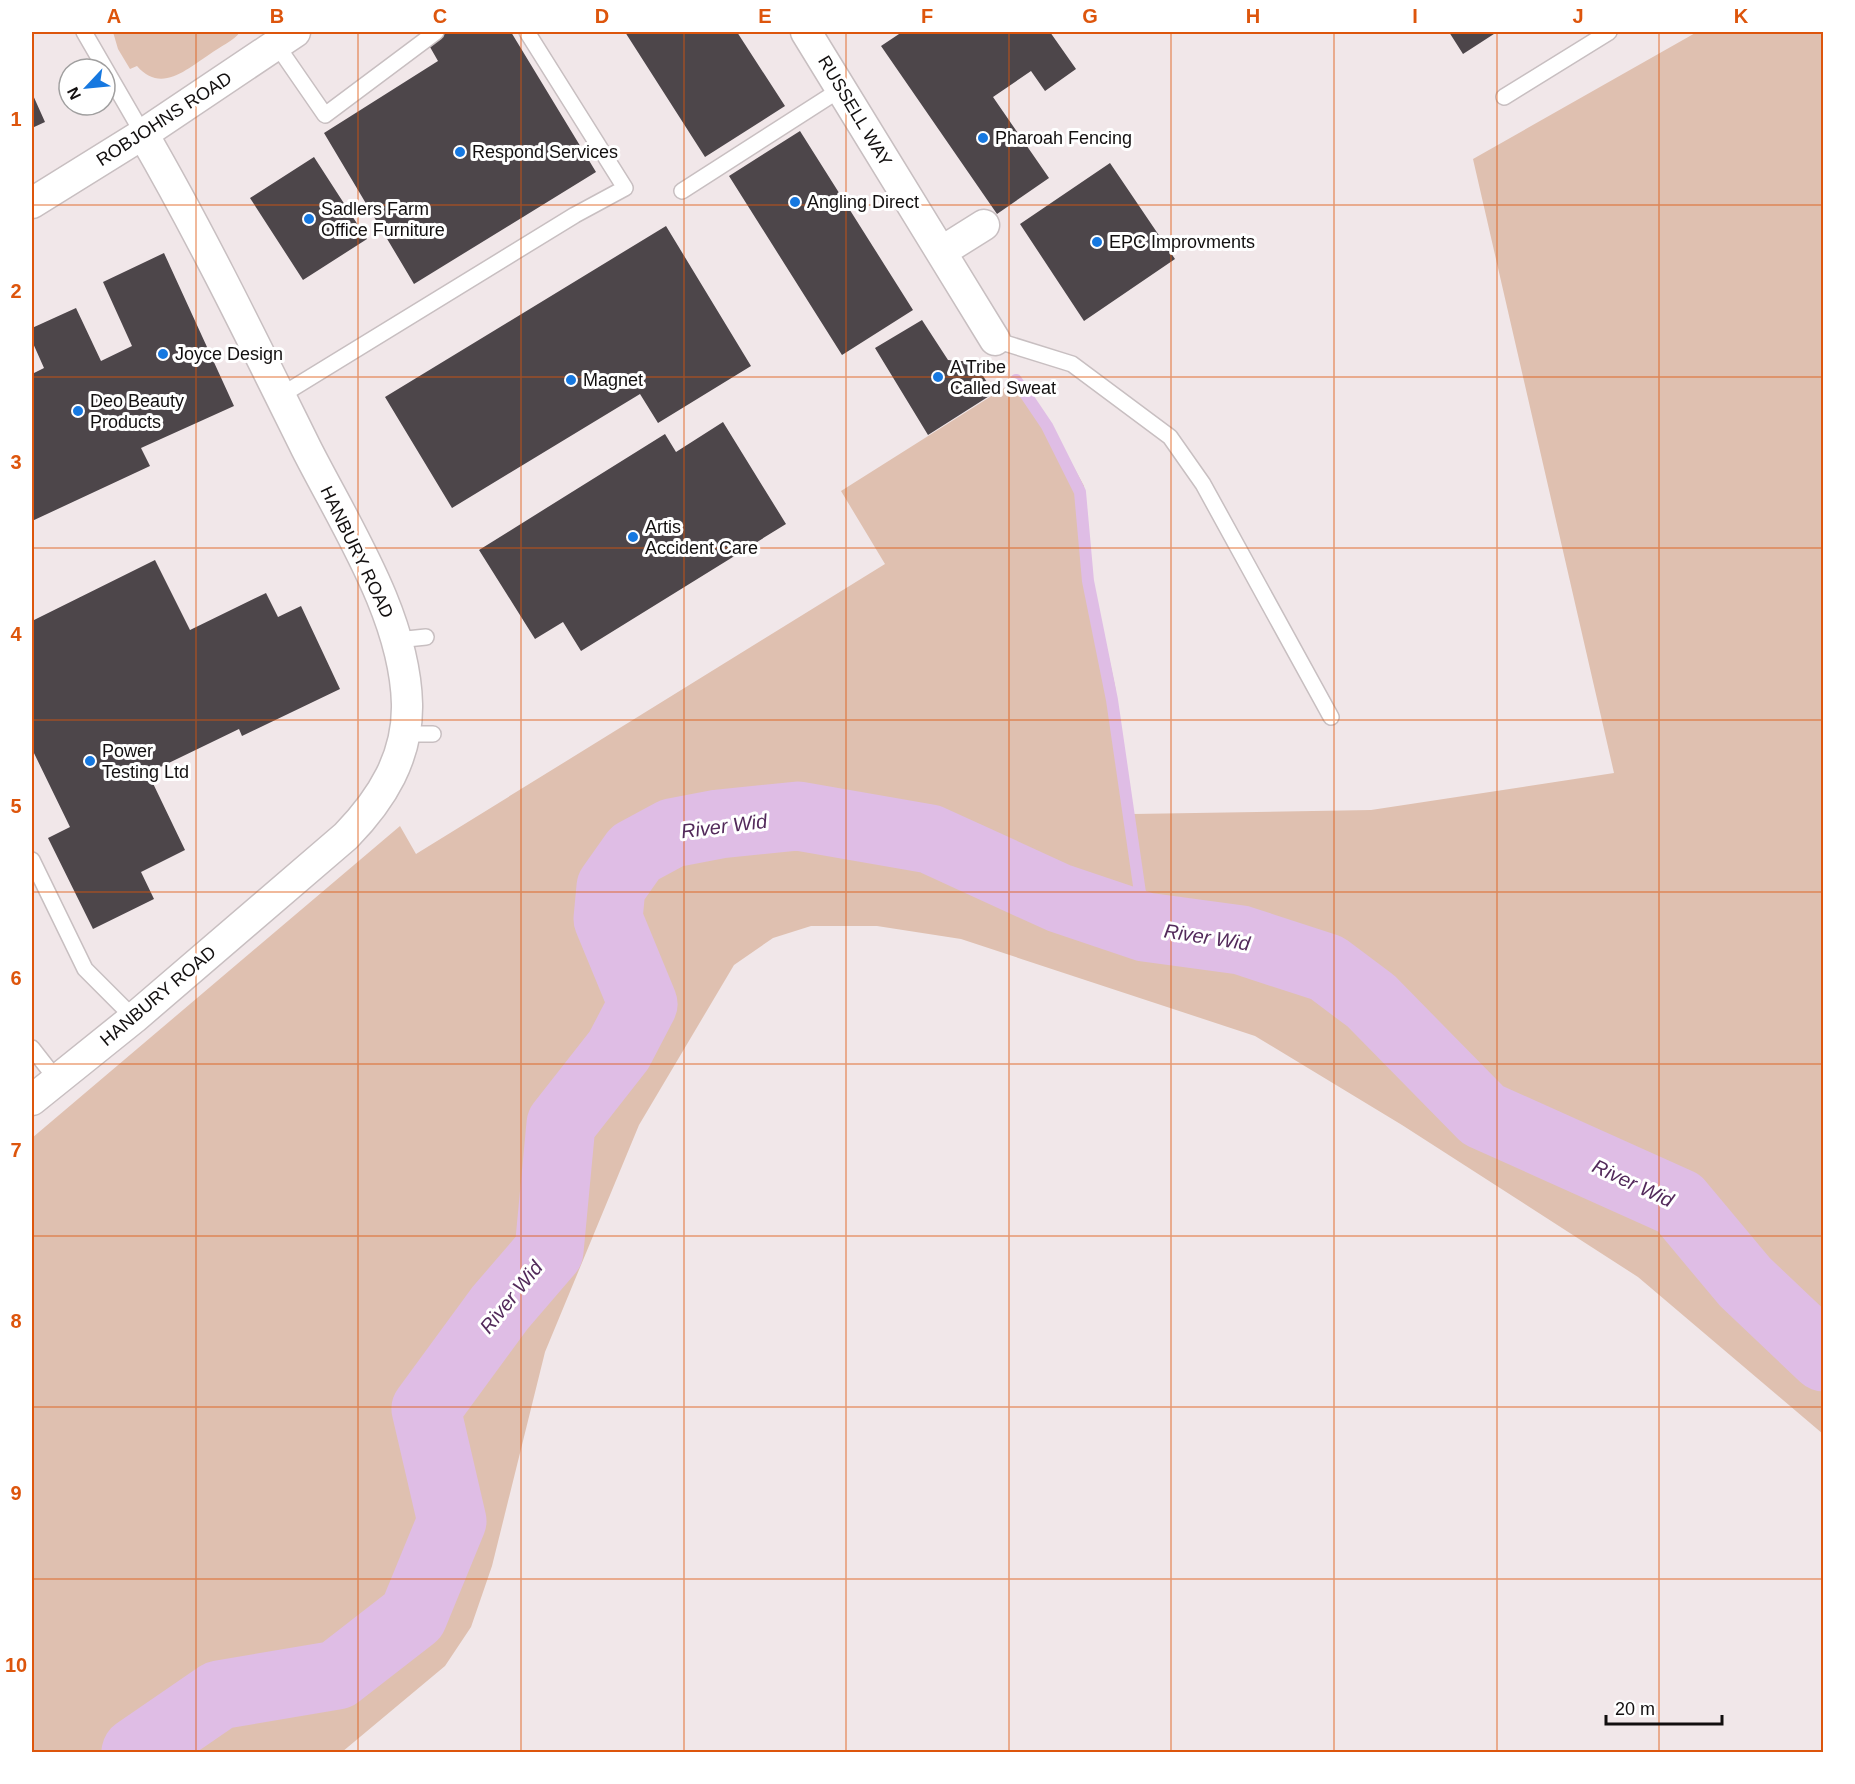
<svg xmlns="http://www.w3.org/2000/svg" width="1855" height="1784" font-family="Helvetica,sans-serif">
<rect width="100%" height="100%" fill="#f1e7e9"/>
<!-- green -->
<path fill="#dfc0b0" d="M 113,32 L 240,32 C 234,41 219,47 210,54 C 187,69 161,94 137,66 L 130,69 L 118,49 Z
M 1697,32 L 1823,32 L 1823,1434 L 1638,1277 L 1402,1125 L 1255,1036 L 961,939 L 877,926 L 811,926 L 773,938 L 734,965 L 639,1125 L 545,1352 L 492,1566 L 471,1627 L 445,1666 L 342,1752 L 32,1752 L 32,1138 L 400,826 L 416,854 L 885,564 L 841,491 L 1020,378 L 1052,427 L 1084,486 L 1092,578 L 1115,686 L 1133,814 L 1371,810 L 1614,773 L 1473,159 Z"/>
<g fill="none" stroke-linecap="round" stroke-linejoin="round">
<!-- stream -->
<path stroke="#dfbde5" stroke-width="12" d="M 1016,380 L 1047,426 L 1080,492 L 1088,581 L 1112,700 L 1145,927"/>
<!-- river -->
<path stroke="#dfbde5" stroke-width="69" d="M 136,1752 L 219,1695 L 337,1675 L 413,1616 L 452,1521 L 426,1409 L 500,1308 L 549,1251 L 561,1124 L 619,1050 L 643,1004 L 608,919 L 611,887 L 635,853 L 672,833 L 719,824 L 798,816 L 930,839 L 1059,898 L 1145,927 L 1241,940 L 1327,968 L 1371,1001 L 1483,1115 L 1679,1203 L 1745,1282 L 1824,1357"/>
</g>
<!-- building -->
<path fill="#4d464a" d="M 441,32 L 511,32 L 596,172 L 414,284 L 324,133 L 438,61 L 426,40 Z
M 625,32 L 737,32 L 785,106 L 705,157 Z
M 902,32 L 1050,32 L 1076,69 L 1045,91 L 1031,71 L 993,97 L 1049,178 L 997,214 L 881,46 Z
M 1449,32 L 1497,32 L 1463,54 Z
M 32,93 L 45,122 L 32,128 Z
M 800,131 L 913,310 L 842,355 L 729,176 Z
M 314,157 L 367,239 L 303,280 L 250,198 Z
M 1110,163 L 1175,259 L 1084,321 L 1020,224 Z
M 666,226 L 751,366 L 658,423 L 640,394 L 452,508 L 385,397 Z
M 164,253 L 234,406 L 141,448 L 150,466 L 32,521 L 32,374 L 44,368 L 32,341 L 32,328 L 76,308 L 101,361 L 132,346 L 103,282 Z
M 922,320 L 948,360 L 974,362 L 994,393 L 928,435 L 875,348 Z
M 723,422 L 786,524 L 581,651 L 563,622 L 535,639 L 479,550 L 665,434 L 676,452 Z
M 155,560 L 190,630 L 266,593 L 278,617 L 301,606 L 340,689 L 242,736 L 239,729 L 148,773 L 185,850 L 141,872 L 154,899 L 93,929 L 48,838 L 70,827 L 32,749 L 32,621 Z"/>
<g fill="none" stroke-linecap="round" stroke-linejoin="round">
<!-- lane casing -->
<g stroke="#c8bfc1" stroke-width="18">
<path id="lane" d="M 84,32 L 143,134
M 276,44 L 325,115 L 436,32
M 1504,97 L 1609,32
M 682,191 L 841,89
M 995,340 L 1072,364 L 1170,437 L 1203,484 L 1331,717
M 280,396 L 575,215 L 625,188 L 527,32
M 397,640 L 426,637
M 404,734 L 433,734
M 32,860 L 85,969 L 134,1018
M 32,1048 L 57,1080"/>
</g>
<!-- street casing -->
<g stroke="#c8bfc1" stroke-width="33">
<path id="street" d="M 806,32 L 995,340
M 32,203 L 143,134 L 295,32
M 941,252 L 984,225
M 32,1100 L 134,1018 L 346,836 C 382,799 408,757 407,704 C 405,616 345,525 306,448 C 254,343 202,236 143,134"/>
</g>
<!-- lane -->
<use href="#lane" stroke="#fff" stroke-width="15"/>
<!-- street -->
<use href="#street" stroke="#fff" stroke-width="30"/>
</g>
<!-- grid -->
<path fill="none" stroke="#dd550c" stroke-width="1.5" stroke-opacity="0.55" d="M 196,32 L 196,1752M 358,32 L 358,1752M 521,32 L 521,1752M 684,32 L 684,1752M 846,32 L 846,1752M 1009,32 L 1009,1752M 1171,32 L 1171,1752M 1334,32 L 1334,1752M 1497,32 L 1497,1752M 1659,32 L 1659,1752M 32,205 L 1824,205M 32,377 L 1824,377M 32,548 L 1824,548M 32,720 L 1824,720M 32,892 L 1824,892M 32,1064 L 1824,1064M 32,1236 L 1824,1236M 32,1407 L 1824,1407M 32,1579 L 1824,1579"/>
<!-- markers -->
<g fill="#1678e0" stroke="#fff" stroke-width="2">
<circle cx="983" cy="138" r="6"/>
<circle cx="460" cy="152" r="6"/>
<circle cx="795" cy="202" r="6"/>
<circle cx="309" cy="219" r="6"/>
<circle cx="1097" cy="242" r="6"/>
<circle cx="163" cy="354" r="6"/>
<circle cx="938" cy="377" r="6"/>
<circle cx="571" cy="380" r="6"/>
<circle cx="78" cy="411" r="6"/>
<circle cx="633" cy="537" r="6"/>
<circle cx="90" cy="761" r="6"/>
</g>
<g text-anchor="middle" stroke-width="6" stroke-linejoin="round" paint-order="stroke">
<!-- street labels -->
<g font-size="18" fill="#120f0f" stroke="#fff">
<text transform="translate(855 111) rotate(59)" y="6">RUSSELL WAY</text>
<text transform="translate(164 119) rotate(-33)" y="6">ROBJOHNS ROAD</text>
<text transform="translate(357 552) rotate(64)" y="6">HANBURY ROAD</text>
<text transform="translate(158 996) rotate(-40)" y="6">HANBURY ROAD</text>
</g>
<!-- poi labels -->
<g font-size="18" fill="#120f0f" stroke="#fff" text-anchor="start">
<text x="995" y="144">Pharoah Fencing</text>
<text x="472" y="158">Respond Services</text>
<text x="807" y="208">Angling Direct</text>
<text x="321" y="215">Sadlers Farm<tspan x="321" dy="21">Office Furniture</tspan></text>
<text x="1109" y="248">EPC Improvments</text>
<text x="175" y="360">Joyce Design</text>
<text x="950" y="373">A Tribe<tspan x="950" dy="21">Called Sweat</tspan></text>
<text x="583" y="386">Magnet</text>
<text x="90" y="407">Deo Beauty<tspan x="90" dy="21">Products</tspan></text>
<text x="645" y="533">Artis<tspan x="645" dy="21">Accident Care</tspan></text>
<text x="102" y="757">Power<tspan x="102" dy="21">Testing Ltd</tspan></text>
</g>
<!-- water labels -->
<g font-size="20" font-style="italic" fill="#532a5b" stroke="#fff">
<text transform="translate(724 826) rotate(-7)" y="7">River Wid</text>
<text transform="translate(1207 937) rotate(9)" y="7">River Wid</text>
<text transform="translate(1633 1183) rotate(25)" y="7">River Wid</text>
<text transform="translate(511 1297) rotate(-51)" y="7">River Wid</text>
</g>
</g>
<!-- border -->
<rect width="1855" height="1784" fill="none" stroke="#ffffff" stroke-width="66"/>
<!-- north arrow -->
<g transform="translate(87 87) rotate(244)"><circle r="28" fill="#ffffff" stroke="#a09f9f" stroke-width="1.5"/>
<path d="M0-4.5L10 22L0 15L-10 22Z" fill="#1678e0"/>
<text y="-9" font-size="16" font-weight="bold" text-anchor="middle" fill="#120f0f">N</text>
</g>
<!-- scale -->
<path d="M1606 1715v9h116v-9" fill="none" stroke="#120f0f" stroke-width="3"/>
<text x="1615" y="1715" font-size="18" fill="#120f0f" stroke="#ffffff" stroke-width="4.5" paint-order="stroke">20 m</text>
<rect x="33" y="33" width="1789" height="1718" fill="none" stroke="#dd550c" stroke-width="2"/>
<g font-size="20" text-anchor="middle" font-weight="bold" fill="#dd550c">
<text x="114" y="23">A</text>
<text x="277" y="23">B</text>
<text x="440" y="23">C</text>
<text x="602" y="23">D</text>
<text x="765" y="23">E</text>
<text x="927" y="23">F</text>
<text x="1090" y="23">G</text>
<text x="1253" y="23">H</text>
<text x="1415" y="23">I</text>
<text x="1578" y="23">J</text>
<text x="1741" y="23">K</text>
<text x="16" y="126">1</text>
<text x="16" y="298">2</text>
<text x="16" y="469">3</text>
<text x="16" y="641">4</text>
<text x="16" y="813">5</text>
<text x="16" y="985">6</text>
<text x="16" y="1157">7</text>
<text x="16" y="1328">8</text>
<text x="16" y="1500">9</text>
<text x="16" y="1672">10</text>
</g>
</svg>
